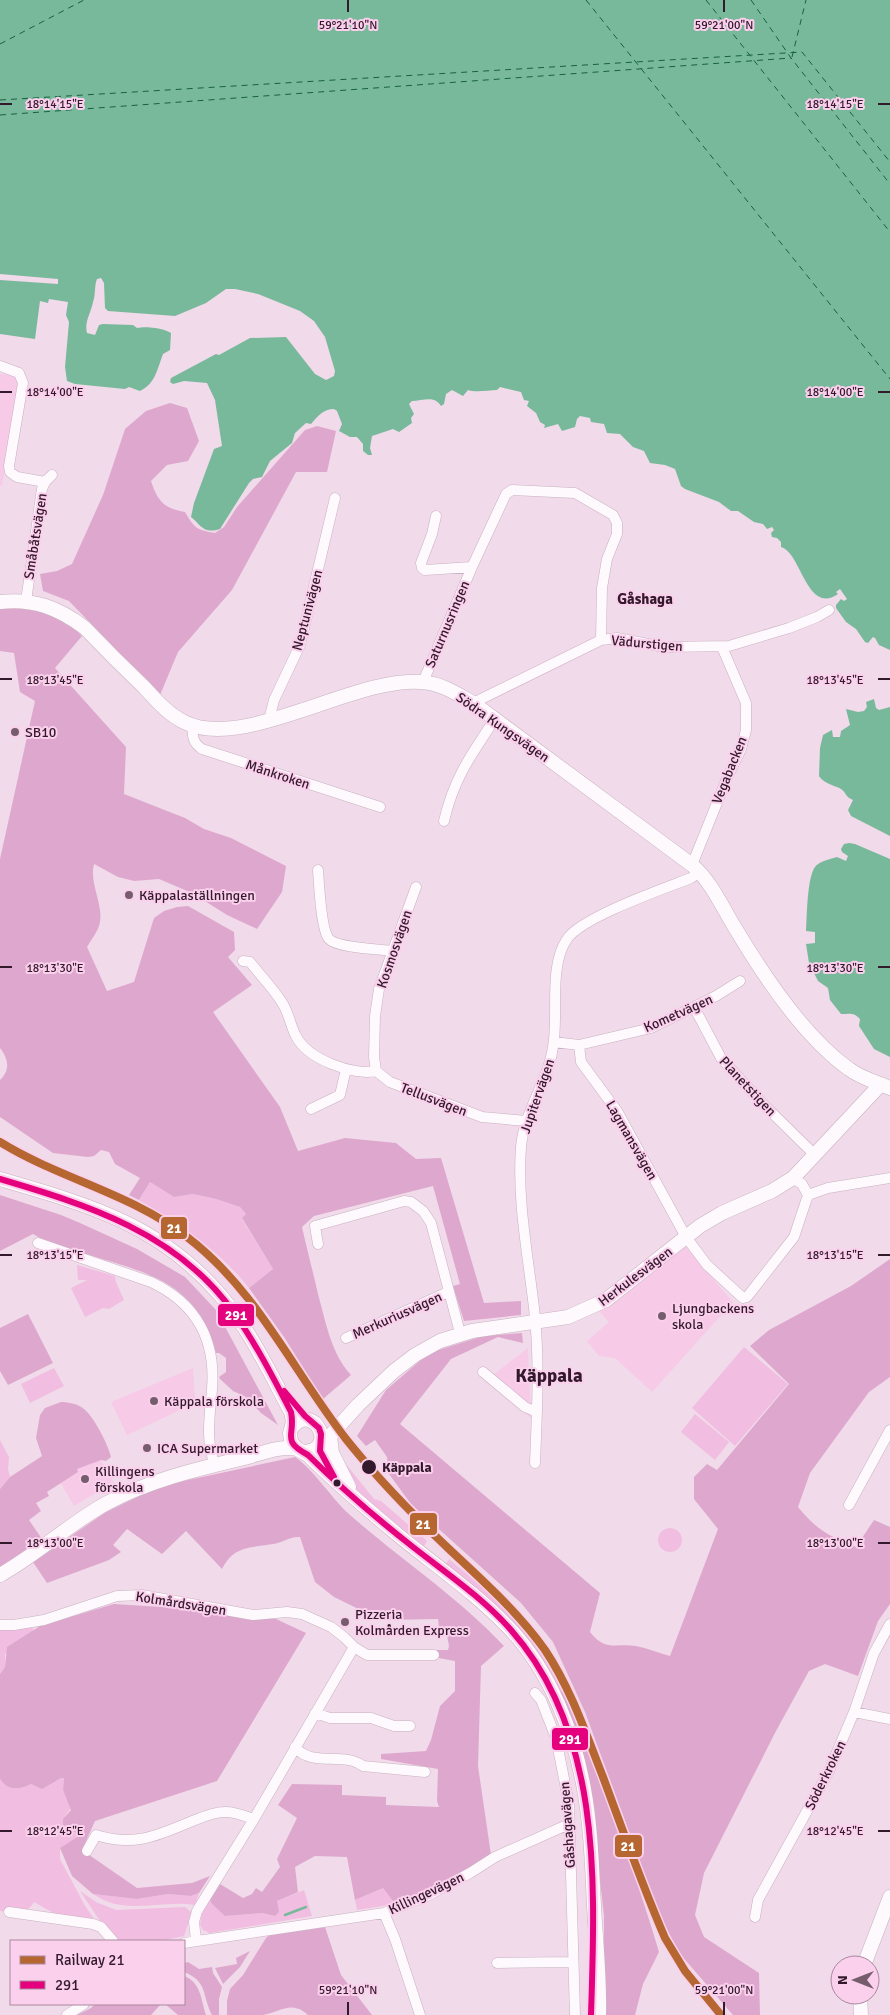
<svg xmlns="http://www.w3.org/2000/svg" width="890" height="2015" font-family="Signika,sans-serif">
<rect width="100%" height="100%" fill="#f1dae9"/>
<!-- built -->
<path fill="#f7cae8" d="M 0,374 L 19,376 L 2,486 L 0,486 Z
M 684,1245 L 733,1302 L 652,1392 L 615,1358 L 599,1356 L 587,1341 L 609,1322 L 598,1310 L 612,1302 L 617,1302 Z
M 528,1348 L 531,1418 L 485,1381 Z
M 193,1368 L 195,1400 L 176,1412 L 127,1435 L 111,1402 Z
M 94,1449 L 114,1482 L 74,1506 L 56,1475 Z"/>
<!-- green -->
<path fill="#f1bee1" d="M 150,1182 L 174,1197 L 193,1194 L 216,1199 L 240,1207 L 247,1215 L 242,1219 L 273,1269 L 249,1288 C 219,1250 180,1225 139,1200 Z
M 77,1265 L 115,1276 L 116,1282 L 124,1300 L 109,1309 L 103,1308 L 85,1317 L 71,1288 L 87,1280 L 78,1280 Z
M 744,1347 L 788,1384 L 735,1446 L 692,1408 Z
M 54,1368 L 64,1386 L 30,1403 L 21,1384 Z
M 695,1414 L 729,1442 L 715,1460 L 681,1432 Z
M 0,1440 L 9,1457 L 8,1469 L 10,1477 L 0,1489 Z
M 341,1458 L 374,1499 L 381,1501 L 427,1541 L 424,1546 L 374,1506 L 355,1488 Z
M658 1540a12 12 0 1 1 24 0a12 12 0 1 1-24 0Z
M 449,1559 C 482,1586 516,1616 541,1651 C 550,1663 557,1678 564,1691 L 559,1692 L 445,1565 Z
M 31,1627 L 34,1630 L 5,1654 L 5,1667 L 0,1674 L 0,1630 Z
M 61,1778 L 64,1778 L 63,1790 L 71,1808 L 65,1816 L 66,1828 L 78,1832 L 80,1835 L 60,1848 L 60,1859 L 84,1904 L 94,1919 L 57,1915 L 34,1902 C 27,1915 13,1912 0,1911 L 0,1779 C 8,1791 19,1790 31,1784 C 41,1789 51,1783 61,1778 Z
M 383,1888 L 395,1904 L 357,1910 L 355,1900 Z
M 304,1890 L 312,1916 L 210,1933 L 203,1930 L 200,1925 L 202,1914 L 210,1900 L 212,1904 L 226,1916 L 262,1913 L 275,1916 L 277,1901 Z
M 80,1891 L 96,1902 L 116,1910 L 185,1907 L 192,1913 L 184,1936 L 161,1941 L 118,1941 L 98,1918 Z
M 199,1893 L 195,1905 C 158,1899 127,1917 93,1894 L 137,1899 L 168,1894 L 191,1896 Z"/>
<!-- forest -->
<path fill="#dea8ce" d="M 170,403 L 187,408 L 199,441 L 188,461 L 167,465 L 151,481 C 158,502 164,508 185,512 C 194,528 197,530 215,533 L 224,527 L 237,507 L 305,430 L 317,426 L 336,431 L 327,472 L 296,472 L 232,590 L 178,652 L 160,695 L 69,601 L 43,591 L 40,574 L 57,571 L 72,564 L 103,495 L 125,429 L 146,411 Z
M 28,606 L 68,622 L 82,636 L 55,668 L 126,747 L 124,794 L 185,818 L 204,829 L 231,838 L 286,866 L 282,892 L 257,929 L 227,915 L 192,893 L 159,879 L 134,881 L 118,877 L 94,864 C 89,883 103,903 100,922 C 99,930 91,940 87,947 L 107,991 L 134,982 L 154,918 L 164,911 L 177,907 L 188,906 L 234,932 L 235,950 L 228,957 L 252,985 L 213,1012 L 280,1107 L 298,1151 L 345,1138 L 396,1143 L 416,1159 L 441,1158 L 484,1303 L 521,1301 L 521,1315 L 464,1321 L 453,1286 L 460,1284 L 433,1186 L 314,1216 L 302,1227 C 307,1249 313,1272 318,1294 C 326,1323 331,1353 351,1375 L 323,1399 L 284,1337 L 249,1288 L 273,1269 L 242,1218 L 246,1214 L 240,1207 L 216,1199 L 193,1194 L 174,1197 L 150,1182 L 139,1200 L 129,1195 L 140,1178 L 115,1164 L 109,1152 L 101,1150 L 94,1156 L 88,1157 L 53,1153 L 0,1117 L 0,1080 C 11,1070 8,1058 0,1048 L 0,859 L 35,701 L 20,692 L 14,653 L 0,651 L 0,609 Z
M 0,1195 L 61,1215 L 80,1223 L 137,1249 L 185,1277 L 216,1310 L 278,1425 L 261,1413 L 246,1397 L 233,1391 L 220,1379 L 219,1377 L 226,1372 L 226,1358 L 219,1353 L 216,1353 C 196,1279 145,1273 80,1252 C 64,1247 48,1243 33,1234 L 0,1251 Z
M 890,1259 L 890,1377 L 869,1392 L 810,1473 L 798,1507 C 819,1532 828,1535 856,1547 L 874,1520 L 890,1527 L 890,1604 L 878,1621 L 858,1676 L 825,1664 L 809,1671 L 776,1731 L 704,1873 L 695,1915 L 704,1937 L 759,1973 L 760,2015 L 733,2015 L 680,1954 L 660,1916 L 585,1712 L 553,1642 L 521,1603 L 411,1504 L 389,1474 L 387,1457 L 375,1440 L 366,1446 L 357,1436 L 386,1390 L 429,1353 L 483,1336 L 522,1333 L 523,1343 L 498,1337 L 451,1359 L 400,1424 L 600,1593 L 590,1632 C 606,1652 615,1643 636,1646 C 647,1648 659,1653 670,1656 L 718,1529 L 694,1499 L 694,1477 L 707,1464 L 717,1470 L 789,1384 L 750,1346 L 769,1330 L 851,1286 Z
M 28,1314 L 53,1363 L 8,1385 L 0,1371 L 0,1328 Z
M 61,1402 C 69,1402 78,1404 84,1409 C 94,1417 108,1444 111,1457 L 106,1461 L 101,1460 L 77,1469 L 78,1472 L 47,1492 L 49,1496 L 36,1503 L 41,1511 L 29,1520 L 42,1539 L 0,1567 L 0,1489 L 10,1477 L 42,1456 L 36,1438 L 40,1415 L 45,1408 Z
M 295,1457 C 315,1471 331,1498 350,1515 C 401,1560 457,1596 504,1646 L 481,1666 L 478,1766 L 491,1855 L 442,1886 L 395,1904 L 383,1888 L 355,1900 L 347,1857 L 315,1856 L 295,1867 L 298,1892 L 277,1901 L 279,1912 L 275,1916 L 262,1913 L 225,1916 L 212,1904 L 210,1900 L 220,1884 L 243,1898 L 252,1894 L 256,1888 L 262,1892 L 280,1867 L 277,1859 L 297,1818 L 278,1805 L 292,1784 L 342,1785 L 342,1795 L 386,1797 L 386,1805 L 439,1807 L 437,1801 L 438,1769 L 381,1759 L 381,1754 L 426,1751 L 431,1740 L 440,1706 L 455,1691 L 455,1661 L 438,1658 L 435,1653 L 437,1650 L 448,1650 L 449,1646 L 446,1630 L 439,1628 L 438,1619 L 381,1620 L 334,1597 L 315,1582 L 300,1537 C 290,1536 282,1543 273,1544 C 251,1548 234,1545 222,1569 L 186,1531 L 162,1554 L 127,1529 L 113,1545 L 121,1552 L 109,1560 L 47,1583 L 33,1562 L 106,1512 L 160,1486 Z
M 114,1604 L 162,1607 L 276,1619 L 306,1633 L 217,1781 L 95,1821 L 82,1850 L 137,1888 L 192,1883 L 210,1876 L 199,1893 L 191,1896 L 168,1894 L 137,1899 L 93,1894 L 72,1876 L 60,1848 L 80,1835 L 63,1825 L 63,1819 L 71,1810 L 63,1790 L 64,1778 L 61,1778 L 42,1789 L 31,1784 C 19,1790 8,1791 0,1779 L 0,1674 L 5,1667 L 7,1647 L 40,1626 Z
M 564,1691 C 599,1777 633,1864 659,1952 L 643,1984 L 635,2015 L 604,2015 L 604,1916 L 592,1810 L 559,1692 Z
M 325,1927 L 341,1975 L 372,2015 L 308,2015 C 291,2000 281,2012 263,2015 C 252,2015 239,2015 227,2015 L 227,2001 L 230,1989 L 243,1975 L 266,1938 L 269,1935 Z
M 250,1951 L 240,1967 L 223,1984 L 215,1968 L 237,1964 L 236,1958 Z
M 188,1962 L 199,1969 L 212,1967 L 213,1973 L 222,1987 L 219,1999 L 219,2015 L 212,2015 C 202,1996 208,1981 184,1972 L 184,1963 Z
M 184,1976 C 201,1982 201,2000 206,2015 L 178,2015 L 165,2004 L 184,2004 Z
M 95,2004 L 161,2004 L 151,2015 L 77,2015 L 91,2008 Z"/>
<!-- water -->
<path fill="#79b99b" d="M 0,0 L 890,0 L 890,650 L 879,645 L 875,638 L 873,637 L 868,643 L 865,642 L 856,629 L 846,622 L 836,608 L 836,605 L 841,599 L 844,601 L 847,599 L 840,589 L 836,592 L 838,594 C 807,616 801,552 781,547 L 781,542 L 777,538 L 772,537 L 771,533 L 774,530 L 772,527 L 767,529 L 763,524 L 754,522 L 738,511 L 731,511 L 719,502 L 685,489 L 681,486 L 675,469 L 665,465 L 650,463 L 644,451 L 633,447 L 620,434 L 607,433 L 604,424 L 591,422 L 590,418 L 580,416 L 577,419 L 575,427 L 562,431 L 558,424 L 544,428 L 545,425 L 540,422 L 536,413 L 527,406 L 529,401 L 524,400 L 521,392 L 500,387 L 497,390 C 488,390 477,393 468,390 L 463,396 L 452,390 L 446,394 L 444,404 L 441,406 C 434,395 423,401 412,401 L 409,404 L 414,414 L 411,418 L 412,423 L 399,432 L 393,429 L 372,436 L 370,448 L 372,455 L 368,455 L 363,451 L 363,444 L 357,437 L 350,437 L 339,431 L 342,424 L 337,411 L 334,409 C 323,409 318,416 311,424 L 306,423 L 295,433 L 292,443 L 270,461 L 262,477 L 253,479 L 249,483 L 220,529 C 203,534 202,526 191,517 L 194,503 L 214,449 L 222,446 L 215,400 L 207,383 L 184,381 L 173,384 L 170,382 L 171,378 L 216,354 L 219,355 L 250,338 L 286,337 L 315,374 L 326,380 L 334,376 L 335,371 L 325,337 L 314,321 L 300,311 L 258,294 L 235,289 L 226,289 L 206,303 L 175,316 L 108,311 L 105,308 L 104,283 L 101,278 L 97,279 C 94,286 96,294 93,302 C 91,313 84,322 87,333 L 95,335 L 99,325 L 103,324 L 133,325 L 137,328 C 146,326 163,328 171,333 L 170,350 L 163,354 C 157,370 155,384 140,391 L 129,387 L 125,389 L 75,384 L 67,381 L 65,367 L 69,322 L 66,315 L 68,302 L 49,299 L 48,303 L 40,301 L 35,339 L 0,334 L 0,280 L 58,284 L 58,279 L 0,274 Z
M 874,699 L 876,708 L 879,710 L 890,707 L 890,836 L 851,816 L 848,810 L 853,800 C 844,796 847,793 841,789 C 834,785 824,784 819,776 L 820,748 L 823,735 L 832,730 L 833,737 L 840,737 L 841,731 L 850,725 L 846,709 L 858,712 L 864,711 L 867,707 L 866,702 Z
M 849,843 L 855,844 L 890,859 L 890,1057 L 874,1049 L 859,1026 L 860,1019 C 853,1012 851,1014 841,1014 L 830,1000 L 828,988 L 818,981 L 809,963 L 806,944 L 815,943 L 815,932 L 806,931 C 807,916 807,878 815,867 C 819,861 831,859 837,857 L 846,861 L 848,856 L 842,852 L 841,849 L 844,844 Z"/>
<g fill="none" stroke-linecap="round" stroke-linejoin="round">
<!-- stream -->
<path stroke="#79b99b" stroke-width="2.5" d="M 285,1915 L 306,1907"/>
<!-- ferry -->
<path stroke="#16613f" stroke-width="1" stroke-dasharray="6 5" stroke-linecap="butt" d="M 586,0 L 890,379
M 706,0 L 890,232
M 751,0 L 791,58 L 890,184
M 0,44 L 84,0
M 792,57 L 806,0
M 0,100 L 802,52 L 890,162
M 0,115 L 791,58"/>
<!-- street casing -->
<g stroke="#c8b1c1" stroke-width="11">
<path id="street" d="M 0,366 L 19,373 L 23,383 L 9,466 L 10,472 L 17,477 L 45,482
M 436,516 L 432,534 L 421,563 L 422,568 L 425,570 L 472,567
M 26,601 L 42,489 L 45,482 L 52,475
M 423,682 L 472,567 L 506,494 L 512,490 L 575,493 L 613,515 L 617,523 L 617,534 L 607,559 L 602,588 L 601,640
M 473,703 L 601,640 L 617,638 L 664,647 L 729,646 L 789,628 L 817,617 L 829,610
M 269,720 L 274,700 L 300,645 L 335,498
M 193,726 C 192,736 193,743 202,749 L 380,807
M 444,821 C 454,778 471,755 495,719
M 692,865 L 727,778 L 741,749 L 746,730 L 746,703 L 722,647
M 318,870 C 319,883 321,930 329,939 C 337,948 379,949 393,951
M 243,961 L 250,962 C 260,975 272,987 281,1001 C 289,1012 290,1025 296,1036 C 307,1059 353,1076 376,1071 L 390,1082 L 482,1117 L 526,1121
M 694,1007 L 721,1058 L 763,1104 L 815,1155
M 554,1042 L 579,1045 L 651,1028 L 716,996 L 740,981
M 579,1045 L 581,1062 L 617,1111 L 686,1237 L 707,1265 L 743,1298 L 747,1297 L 794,1237 L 808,1195 L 802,1184 L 793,1178
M 376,1071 L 374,1057 L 375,1016 L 379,989 L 416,887
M 311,1109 L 340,1095 L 346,1069
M 808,1195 L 828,1188 L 890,1178
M 38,1243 L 151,1282 C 196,1303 216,1340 212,1389 C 210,1415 205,1440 215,1465
M 318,1244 L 315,1226 L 404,1201 L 411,1202 L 423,1211 L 431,1223 L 460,1333
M 346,1338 L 448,1292
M 483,1372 L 525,1407 L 537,1412
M 535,1463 C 537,1412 540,1359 534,1308 C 528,1255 517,1201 521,1147 C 524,1111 548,1082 553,1047 C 559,1015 548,967 567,939 C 582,917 663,889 691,878 L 699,872
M 849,1505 L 890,1430
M 0,1625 L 14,1625 L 44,1620 L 117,1596 L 142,1595 L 253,1615 L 287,1612 L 302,1614 L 331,1627 L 344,1637 L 354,1647 L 254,1819 L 197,1911 L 194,1922 L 196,1940
M 354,1647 L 367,1655 L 434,1655
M 535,1693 L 541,1700 L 556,1738 L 569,1804 L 575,2015
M 854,1712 L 890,1719
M 315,1713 L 330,1718 L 371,1718 L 394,1726 L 410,1726
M 295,1747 C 312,1768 343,1751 363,1766 L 425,1772
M 87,1851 L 96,1835 C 133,1847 157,1836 190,1822 C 200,1818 213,1812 224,1812 C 233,1811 245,1816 254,1819
M 9,1912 L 93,1924 L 101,1927 L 113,1941
M 384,1913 L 395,1939 L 420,2015
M 755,1917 L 758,1900 L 829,1771 L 854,1712 L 874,1653 L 890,1624
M 184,1943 L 384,1913 L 427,1896 L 470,1873 L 495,1857 L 569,1824
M 497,1963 L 572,1962
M 67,2015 L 84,2004"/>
</g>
<!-- secondary casing -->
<g stroke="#c8b1c1" stroke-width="15">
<path id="secondary" d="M 0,602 C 33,598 59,608 85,628 C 104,648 124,668 144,687 C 156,700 168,714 184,722 C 243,752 356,676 421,682 C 441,683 457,694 473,703 L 692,865 C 712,882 723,909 737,931 C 765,978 804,1037 849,1069 C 861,1078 876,1082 890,1088
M 0,1179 C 86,1204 160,1224 221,1296 C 250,1330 270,1373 291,1412 L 293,1422 L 290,1433 L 291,1442 L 297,1449 L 308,1455 C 336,1483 367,1509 398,1535 C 436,1566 477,1594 511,1630 C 550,1672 574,1733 584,1789 C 591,1827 592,1867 594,1906 C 596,1942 600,1979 599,2015
M 292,1427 C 315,1401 338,1451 304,1452
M 349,1487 L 332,1453 L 330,1436 L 358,1405 L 394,1371 L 415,1355 L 440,1341 L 472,1331 L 568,1317 L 606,1300 L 700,1226 L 722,1213 L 772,1191 L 793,1178 L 881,1084
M 0,1575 C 38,1554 70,1523 107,1503 C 150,1480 198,1469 244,1458 C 260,1454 281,1445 297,1449
M 864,1965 L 890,1897
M 860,1995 L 861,2015"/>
</g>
<!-- street -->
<use href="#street" stroke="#fdf9fc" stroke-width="10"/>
<!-- secondary -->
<use href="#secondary" stroke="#fdf9fc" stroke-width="14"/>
<!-- bus-1 casing -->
<g stroke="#fbd0ec" stroke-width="10">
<path id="bus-1" d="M 0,1179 C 88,1205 176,1233 232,1310 C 255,1342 273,1377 291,1412 C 296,1436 280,1440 308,1455 C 341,1488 376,1518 413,1547 C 446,1573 483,1598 511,1630 C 603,1734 595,1885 591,2015
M 284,1391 L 305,1416 L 319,1428 L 321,1434 L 320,1451 L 334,1477"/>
</g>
<!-- bus-1 -->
<use href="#bus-1" stroke="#e5007d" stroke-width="6"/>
<!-- rail-1 casing -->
<g stroke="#fbd0ec" stroke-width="11">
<path id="rail-1" d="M 0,1142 C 60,1179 130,1193 187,1237 C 257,1290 293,1371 346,1439 C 377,1478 412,1514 449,1549 C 483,1581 518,1612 545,1650 C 571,1689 586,1734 603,1777 C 623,1831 642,1885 665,1938 L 685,1971 L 721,2015"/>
</g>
<!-- rail-1 -->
<use href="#rail-1" stroke="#b56631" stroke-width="8"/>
</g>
<!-- ticks -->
<path fill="none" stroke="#33192c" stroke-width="2" d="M 348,0 L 348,12M 724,0 L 724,12M 0,104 L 12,104M 878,104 L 890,104M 0,392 L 12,392M 878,392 L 890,392M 0,679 L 12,679M 878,679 L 890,679M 0,967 L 12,967M 878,967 L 890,967M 0,1255 L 12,1255M 878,1255 L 890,1255M 0,1543 L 12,1543M 878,1543 L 890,1543M 0,1831 L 12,1831M 878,1831 L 890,1831M 348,2002 L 348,2015M 724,2002 L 724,2015"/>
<!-- markers -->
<g fill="#765d6e" stroke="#fbd0ec" stroke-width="2">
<circle cx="15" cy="732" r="5"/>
<circle cx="129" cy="895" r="5"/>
<circle cx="662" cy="1316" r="5"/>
<circle cx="154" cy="1401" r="5"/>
<circle cx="147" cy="1448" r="5"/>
<circle cx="85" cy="1479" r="5"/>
<circle cx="345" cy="1622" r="5"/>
</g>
<g fill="#33192c" stroke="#fbd0ec" stroke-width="2">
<circle cx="369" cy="1467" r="8"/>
<circle cx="337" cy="1483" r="4.5"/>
</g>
<g text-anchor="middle" stroke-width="4" stroke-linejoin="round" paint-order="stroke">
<!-- street labels -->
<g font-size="14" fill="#33192c" stroke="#fbd0ec">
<text transform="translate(35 536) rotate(-81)" y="5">Småbåtsvägen</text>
<text transform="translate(307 610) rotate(-75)" y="5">Neptunivägen</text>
<text transform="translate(447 624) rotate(-67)" y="5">Saturnusringen</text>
<text transform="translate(647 643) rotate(5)" y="5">Vädurstigen</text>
<text transform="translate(503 727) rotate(35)" y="5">Södra Kungsvägen</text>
<text transform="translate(729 770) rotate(-68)" y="5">Vegabacken</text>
<text transform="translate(278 774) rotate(18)" y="5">Månkroken</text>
<text transform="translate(394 949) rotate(-71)" y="5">Kosmosvägen</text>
<text transform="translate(678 1013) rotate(-24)" y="5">Kometvägen</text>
<text transform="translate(748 1086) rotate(47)" y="5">Planetstigen</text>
<text transform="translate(537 1096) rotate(-71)" y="5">Jupitervägen</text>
<text transform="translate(434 1099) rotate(21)" y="5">Tellusvägen</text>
<text transform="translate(632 1140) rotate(60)" y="5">Lagmansvägen</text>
<text transform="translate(635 1276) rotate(-37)" y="5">Herkulesvägen</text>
<text transform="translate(397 1315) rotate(-24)" y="5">Merkuriusvägen</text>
<text transform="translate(181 1603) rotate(9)" y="5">Kolmårdsvägen</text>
<text transform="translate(825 1775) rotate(-64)" y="5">Söderkroken</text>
<text transform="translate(567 1825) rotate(-94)" y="5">Gåshagavägen</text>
<text transform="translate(426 1893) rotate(-25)" y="5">Killingevägen</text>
</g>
<!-- poi labels -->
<g font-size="14" fill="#33192c" stroke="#fbd0ec" text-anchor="start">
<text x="25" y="737">SB10</text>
<text x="139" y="900">Käppalaställningen</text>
<text x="672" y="1313">Ljungbackens<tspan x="672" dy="16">skola</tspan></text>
<text x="164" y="1406">Käppala förskola</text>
<text x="157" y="1453">ICA Supermarket</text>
<text x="95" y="1476">Killingens<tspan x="95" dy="16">förskola</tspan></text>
<text x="355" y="1619">Pizzeria<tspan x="355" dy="16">Kolmården Express</tspan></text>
</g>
<!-- stop labels -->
<g font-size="14" font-weight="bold" fill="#33192c" stroke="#fbd0ec" text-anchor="start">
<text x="382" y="1472">Käppala</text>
</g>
<!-- neighbourhood labels -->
<g font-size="15" font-weight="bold" fill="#33192c" stroke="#fbd0ec">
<text x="645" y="604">Gåshaga</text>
</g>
<!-- district labels -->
<g font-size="19" font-weight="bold" fill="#33192c" stroke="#fbd0ec">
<text x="549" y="1382">Käppala</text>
</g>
</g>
<g font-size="12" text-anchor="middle" fill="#33192c" stroke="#fbd0ec" stroke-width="4" stroke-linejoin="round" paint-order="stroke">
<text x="348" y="29">59°21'10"N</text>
<text x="724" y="29">59°21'00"N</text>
<text x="835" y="108">18°14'15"E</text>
<text x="55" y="108">18°14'15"E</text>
<text x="835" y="396">18°14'00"E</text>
<text x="55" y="396">18°14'00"E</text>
<text x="835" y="684">18°13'45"E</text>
<text x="55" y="684">18°13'45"E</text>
<text x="835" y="972">18°13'30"E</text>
<text x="55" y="972">18°13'30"E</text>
<text x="835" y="1259">18°13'15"E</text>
<text x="55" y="1259">18°13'15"E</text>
<text x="835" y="1547">18°13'00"E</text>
<text x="55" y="1547">18°13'00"E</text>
<text x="835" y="1835">18°12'45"E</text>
<text x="55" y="1835">18°12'45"E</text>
<text x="348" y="1994">59°21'10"N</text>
<text x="724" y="1994">59°21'00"N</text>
</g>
<g stroke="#fbd0ec" stroke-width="2">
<rect x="160" y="1216" width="28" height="24" rx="5" fill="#b56631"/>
<rect x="217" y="1303" width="38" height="24" rx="5" fill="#e5007d"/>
<rect x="409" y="1512" width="29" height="24" rx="5" fill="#b56631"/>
<rect x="551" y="1727" width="38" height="24" rx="5" fill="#e5007d"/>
<rect x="614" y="1834" width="29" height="24" rx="5" fill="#b56631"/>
</g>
<g font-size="14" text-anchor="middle" font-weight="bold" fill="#fff">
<text x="174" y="1233">21</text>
<text x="236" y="1320">291</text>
<text x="423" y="1529">21</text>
<text x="570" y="1744">291</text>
<text x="628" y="1851">21</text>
</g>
<!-- legend -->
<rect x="10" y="1940" width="175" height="65" fill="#fbd0ec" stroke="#ab879f"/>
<rect x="20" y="1956" width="25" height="8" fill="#b56631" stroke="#ab879f"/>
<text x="55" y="1965" font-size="15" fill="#33192c">Railway 21</text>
<rect x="20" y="1981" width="25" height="8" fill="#e5007d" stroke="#ab879f"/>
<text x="55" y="1990" font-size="15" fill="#33192c">291</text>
<!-- north arrow -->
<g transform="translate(855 1980) rotate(270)"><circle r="24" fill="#fbd0ec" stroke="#ab879f"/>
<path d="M0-4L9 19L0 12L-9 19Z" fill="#765d6e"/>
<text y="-8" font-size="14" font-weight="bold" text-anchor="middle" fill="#33192c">N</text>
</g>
</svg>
